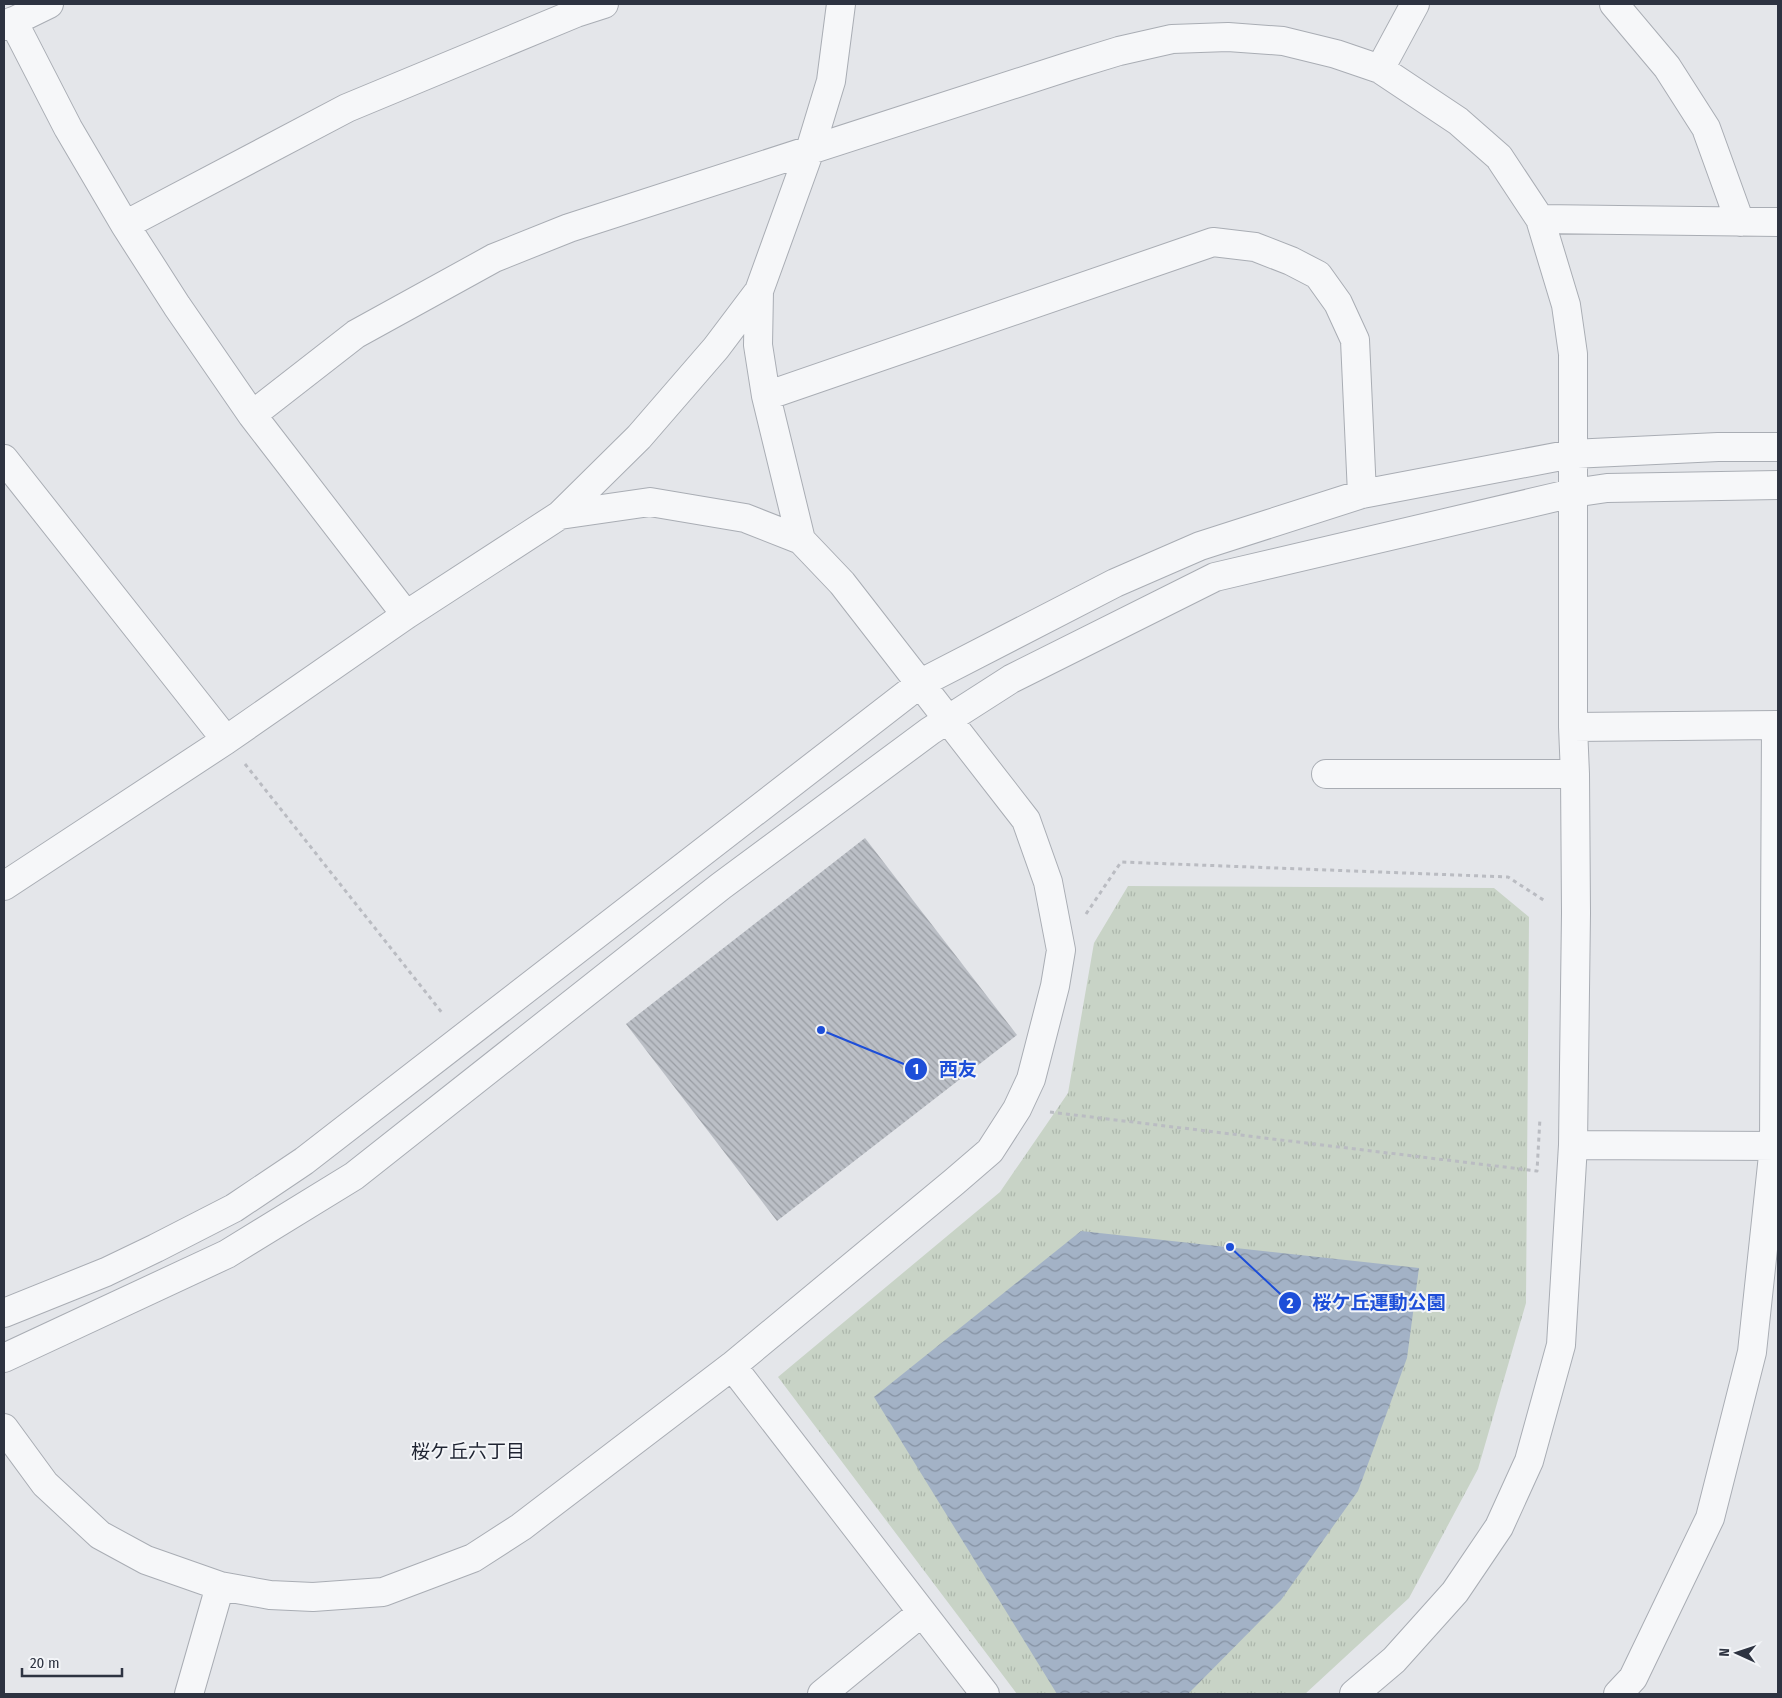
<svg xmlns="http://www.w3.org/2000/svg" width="1782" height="1698" font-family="'Fira Sans Condensed','Noto Sans JP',sans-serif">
<defs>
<pattern id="park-tufts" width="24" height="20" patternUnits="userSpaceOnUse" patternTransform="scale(1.25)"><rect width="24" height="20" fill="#c8d3c6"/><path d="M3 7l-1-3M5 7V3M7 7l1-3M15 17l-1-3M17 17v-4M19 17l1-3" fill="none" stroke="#acb6ab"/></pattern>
<pattern id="water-waves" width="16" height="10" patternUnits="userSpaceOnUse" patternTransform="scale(1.25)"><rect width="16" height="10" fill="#a3b2c6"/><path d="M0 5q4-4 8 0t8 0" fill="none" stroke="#8591a2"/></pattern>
<pattern id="building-back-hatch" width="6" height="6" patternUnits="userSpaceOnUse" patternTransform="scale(1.25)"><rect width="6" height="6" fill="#bbbfc6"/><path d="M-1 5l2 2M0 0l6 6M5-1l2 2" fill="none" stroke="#989ca2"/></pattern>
</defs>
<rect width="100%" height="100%" fill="#e4e6ea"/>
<!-- park -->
<path fill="url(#park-tufts)" d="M 1128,886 L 1494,888 L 1529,917 L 1526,1303 L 1478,1469 L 1409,1598 L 1305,1694 L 1017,1694 L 778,1377 L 1000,1192 L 1068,1093 L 1094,943 Z"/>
<!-- water -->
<path fill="url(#water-waves)" d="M 1081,1231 L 1419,1268 L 1407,1358 L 1358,1491 L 1281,1600 L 1188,1694 L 1057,1694 L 874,1397 Z"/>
<!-- building -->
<path fill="url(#building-back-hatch)" d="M 865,838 L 1017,1035 L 777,1221 L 626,1024 Z"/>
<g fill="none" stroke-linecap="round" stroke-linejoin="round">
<!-- minor casing -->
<g stroke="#a9adb4" stroke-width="30">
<path id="minor" d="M 1614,4 L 1667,67 L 1706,128 L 1740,222
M 13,21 L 68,128 L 125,225 L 177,306 L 252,415 L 406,615
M 4,26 L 49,4
M 1380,69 L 1415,4
M 1540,219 L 1778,222
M 125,225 L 347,108 L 576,13 L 604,4
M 759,291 L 758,345 L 766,396 L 801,540
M 766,396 L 1213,242 L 1255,247 L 1291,261 L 1318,275 L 1338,303 L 1355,340 L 1362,494
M 252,415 L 356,334 L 494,258 L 569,228 L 1070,66 L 1119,51 L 1172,39 L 1228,37 L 1283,41 L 1336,54 L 1380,69 L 1458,121 L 1499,157 L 1540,219 L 1566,305 L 1573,354 L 1573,727 L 1575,774 L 1576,913 L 1573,1145 L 1561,1345 L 1529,1461 L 1499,1527 L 1455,1592 L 1394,1660 L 1354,1694
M 4,459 L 226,740
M 1573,727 L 1778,725
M 1326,774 L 1575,774
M 4,886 L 226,740 L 406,615 L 560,515 L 639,437 L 716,348 L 759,291 L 810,150 L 831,81 L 841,4
M 1573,1145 L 1778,1146
M 4,1313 L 106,1272 L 156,1248 L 234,1208 L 304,1161 L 921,683 L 1115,583 L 1200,546 L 1362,494 L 1572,454 L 1718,447 L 1778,447
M 4,1358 L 227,1254 L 354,1176 L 721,886 L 930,731 L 1011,679 L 1215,577 L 1573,493 L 1607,488 L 1778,485
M 732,1366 L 985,1694
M 4,1428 L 45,1484 L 100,1535 L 146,1560 L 220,1586 L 270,1595 L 313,1597 L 383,1592 L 473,1558 L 521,1527 L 732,1366 L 954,1182 L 990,1151 L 1017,1109 L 1031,1079 L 1055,986 L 1061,950 L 1048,882 L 1026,820 L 842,583 L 801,540 L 745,518 L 650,502 L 560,515
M 189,1694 L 220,1586
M 822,1694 L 921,1613
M 1618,1694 L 1633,1678 L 1710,1518 L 1752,1352 L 1774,1146 L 1776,725"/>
</g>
<!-- path -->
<path stroke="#babcc2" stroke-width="3" stroke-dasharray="4 4" stroke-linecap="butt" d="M 245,764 L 443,1014
M 1086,914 L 1121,862 L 1508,877 L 1545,901
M 1050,1112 L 1537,1171 L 1540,1118"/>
<!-- minor -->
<use href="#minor" stroke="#f6f7f9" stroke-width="28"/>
</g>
<g text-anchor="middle" stroke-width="4" stroke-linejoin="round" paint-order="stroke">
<!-- neighbourhood labels -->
<g font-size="19" fill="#1f2432" stroke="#f3f5f8">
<text x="468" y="1458">桜ケ丘六丁目</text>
</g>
</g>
<!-- callouts -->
<path fill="none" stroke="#1d4ed8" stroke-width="2" d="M821 1030L916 1069M1230 1247L1290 1303"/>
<g fill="#1d4ed8" stroke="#f3f5f8" stroke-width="2">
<circle cx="821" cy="1030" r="5"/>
<circle cx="1230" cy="1247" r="5"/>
<circle cx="916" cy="1069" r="12"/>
<circle cx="1290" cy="1303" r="12"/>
</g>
<g font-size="15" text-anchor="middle" font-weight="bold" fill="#fff">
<text x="916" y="1074">1</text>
<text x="1290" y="1308">2</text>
</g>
<g font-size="19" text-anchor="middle" font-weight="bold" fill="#1d4ed8" stroke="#f3f5f8" stroke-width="4" stroke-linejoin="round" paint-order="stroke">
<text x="958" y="1076">西友</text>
<text x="1379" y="1309">桜ケ丘運動公園</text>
</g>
<!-- border -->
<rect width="1782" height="1698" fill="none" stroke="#2d3341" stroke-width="10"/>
<!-- north arrow -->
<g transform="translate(1737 1653) rotate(273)" stroke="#f3f5f8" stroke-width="4" paint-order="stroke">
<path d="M0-4L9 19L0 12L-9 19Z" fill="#2d3341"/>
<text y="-8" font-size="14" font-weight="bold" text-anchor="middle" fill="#2d3341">N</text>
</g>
<!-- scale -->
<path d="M22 1668v8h100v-8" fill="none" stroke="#2d3341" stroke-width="2.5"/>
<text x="30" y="1668" font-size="15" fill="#2d3341" stroke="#f3f5f8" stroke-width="4" paint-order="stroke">20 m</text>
</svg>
